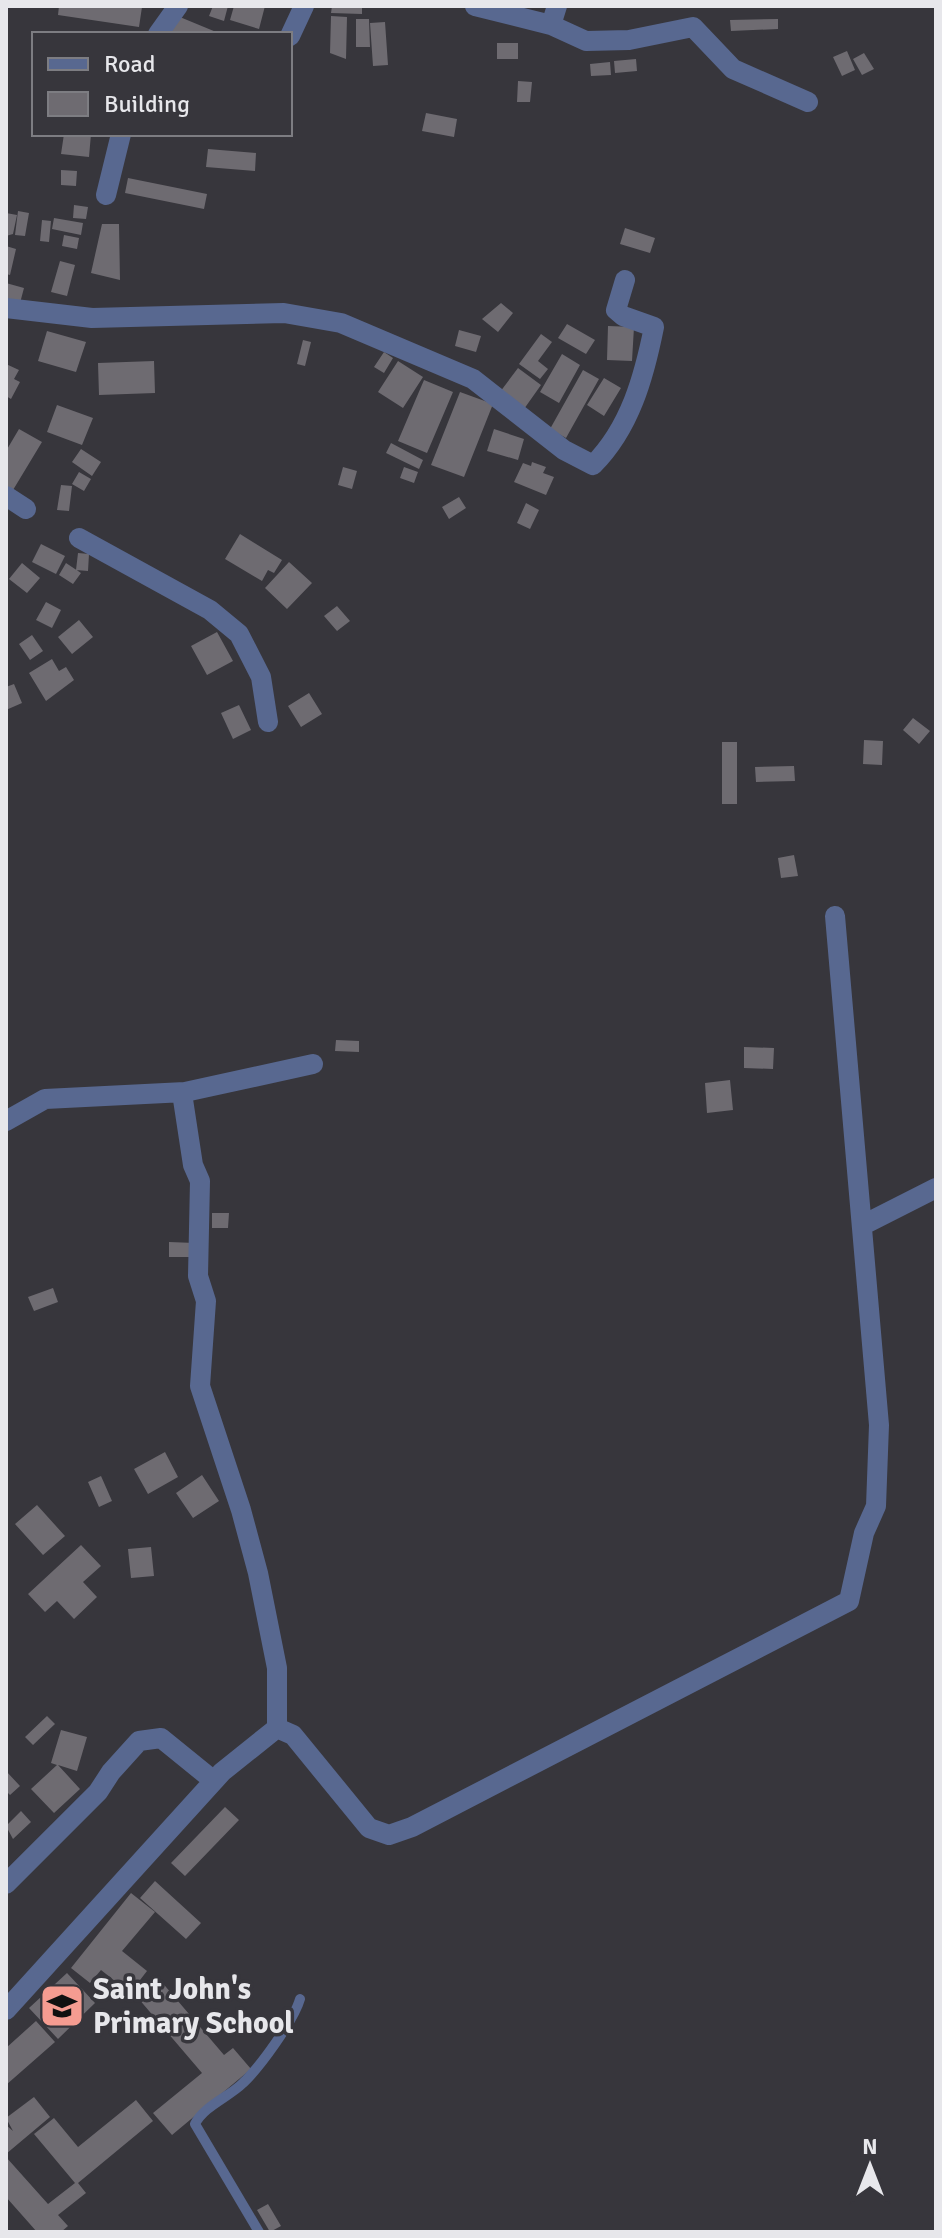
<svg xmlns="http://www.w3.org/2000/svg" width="942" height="2238" font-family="Signika,sans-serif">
<rect width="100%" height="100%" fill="#37363c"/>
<!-- building -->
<path fill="#6e6b71" d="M 59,6 L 136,6 L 142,7 L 139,27 L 58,15 Z
M 213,6 L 228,6 L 224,21 L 209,16 Z
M 234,6 L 265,6 L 259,29 L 230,20 Z
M 332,6 L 362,6 L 362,14 L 331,13 Z
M 175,15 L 221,34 L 168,31 Z
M 331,16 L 347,17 L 346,59 L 330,53 Z
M 356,19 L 369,19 L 370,47 L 356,47 Z
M 778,19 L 778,29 L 731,31 L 730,20 Z
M 385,22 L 388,65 L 373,66 L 370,23 Z
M 497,43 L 518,43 L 518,59 L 497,59 Z
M 847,51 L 855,70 L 842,76 L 833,57 Z
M 864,53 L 874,69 L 862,75 L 853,59 Z
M 636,59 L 637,71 L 615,73 L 614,61 Z
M 610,62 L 611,75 L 591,76 L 590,64 Z
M 518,81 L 532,82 L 530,102 L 517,102 Z
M 426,113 L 457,119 L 454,137 L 422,131 Z
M 64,134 L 91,134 L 89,157 L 61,154 Z
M 208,149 L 256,153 L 255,171 L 206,167 Z
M 61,170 L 77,171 L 76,186 L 61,185 Z
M 128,178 L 207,194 L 204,209 L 125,193 Z
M 74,205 L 88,207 L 86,219 L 73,218 Z
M 18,211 L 29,213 L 25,236 L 15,235 Z
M 6,213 L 17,215 L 13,234 L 6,236 Z
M 54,218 L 83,223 L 81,235 L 52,229 Z
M 42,220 L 51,221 L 49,242 L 40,241 Z
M 102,224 L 119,224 L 120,280 L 91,273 Z
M 625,228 L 655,238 L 650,253 L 620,244 Z
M 64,235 L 79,238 L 77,249 L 62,246 Z
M 6,246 L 16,249 L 10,275 L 6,274 Z
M 60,261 L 75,265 L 67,296 L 51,292 Z
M 6,283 L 24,288 L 20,303 L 6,299 Z
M 501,303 L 513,313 L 498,332 L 482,319 Z
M 567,324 L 595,340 L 586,354 L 558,338 Z
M 608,326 L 634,327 L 632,361 L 607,360 Z
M 459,330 L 481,336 L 476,352 L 455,346 Z
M 47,331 L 86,342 L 76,372 L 38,361 Z
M 541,334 L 552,342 L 538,361 L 548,369 L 540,379 L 519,364 Z
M 303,340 L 311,342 L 305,366 L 297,364 Z
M 384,352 L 393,358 L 384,373 L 374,367 Z
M 562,354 L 580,365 L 559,403 L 540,392 Z
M 154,361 L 155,393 L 99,395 L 98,363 Z
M 398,361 L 423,377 L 403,408 L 378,392 Z
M 6,364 L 19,370 L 14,379 L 20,382 L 11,399 L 6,396 Z
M 518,368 L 541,385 L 524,409 L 500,392 Z
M 583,370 L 599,379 L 566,438 L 550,429 Z
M 604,378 L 621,388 L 604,416 L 587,405 Z
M 424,380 L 453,392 L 427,453 L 398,441 Z
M 460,392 L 493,404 L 464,477 L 431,465 Z
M 57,405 L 93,418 L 82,445 L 47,432 Z
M 19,429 L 42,442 L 13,490 L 6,486 L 6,451 Z
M 494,429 L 524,439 L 518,460 L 487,451 Z
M 391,443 L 423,460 L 419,469 L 386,453 Z
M 81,449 L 101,462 L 92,476 L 72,462 Z
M 532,462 L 546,467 L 543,473 L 554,477 L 546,495 L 514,482 L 523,463 L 531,466 Z
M 343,467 L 357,471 L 352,489 L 338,485 Z
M 404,467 L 418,472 L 414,483 L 400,478 Z
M 79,472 L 91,479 L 84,491 L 72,484 Z
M 61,485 L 72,486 L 69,511 L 57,510 Z
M 459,497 L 466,508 L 449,519 L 442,507 Z
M 526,503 L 539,510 L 530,529 L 517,523 Z
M 240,534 L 282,560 L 274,573 L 268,570 L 262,581 L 225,559 Z
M 41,544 L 65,556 L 56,574 L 32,562 Z
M 78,553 L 89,554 L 88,571 L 76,570 Z
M 289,562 L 312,583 L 287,609 L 265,588 Z
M 22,563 L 40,578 L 27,593 L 9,579 Z
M 66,563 L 81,573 L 73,584 L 59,575 Z
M 46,602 L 61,610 L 52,628 L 36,620 Z
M 337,606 L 350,621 L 337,631 L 324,616 Z
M 79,620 L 93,637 L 72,654 L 58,637 Z
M 217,632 L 233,661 L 207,675 L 191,646 Z
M 32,635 L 43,651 L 30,660 L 19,644 Z
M 52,659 L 59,671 L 66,667 L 74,680 L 46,701 L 29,673 Z
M 14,684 L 22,703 L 6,710 L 6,687 Z
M 309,693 L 322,714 L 301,727 L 288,706 Z
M 239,705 L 251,730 L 233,739 L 221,713 Z
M 913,718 L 930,731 L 919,744 L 903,730 Z
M 864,740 L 883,741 L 882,765 L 863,764 Z
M 722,742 L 737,742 L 737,804 L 722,804 Z
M 794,766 L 795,781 L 756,782 L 755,767 Z
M 794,855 L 798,876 L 781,878 L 778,858 Z
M 336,1040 L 359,1041 L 359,1052 L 335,1051 Z
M 744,1047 L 774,1048 L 773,1069 L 744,1068 Z
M 730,1080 L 733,1110 L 707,1113 L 705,1083 Z
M 212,1213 L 229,1213 L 228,1228 L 212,1228 Z
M 169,1242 L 195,1243 L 195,1257 L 169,1257 Z
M 53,1288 L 58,1302 L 34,1311 L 28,1297 Z
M 165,1452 L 178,1477 L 148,1494 L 134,1469 Z
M 202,1475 L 219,1501 L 193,1518 L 176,1493 Z
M 101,1476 L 112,1501 L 99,1507 L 88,1482 Z
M 37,1505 L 65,1536 L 43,1555 L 15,1524 Z
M 81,1545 L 101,1566 L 83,1582 L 97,1597 L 74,1619 L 57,1601 L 45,1612 L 28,1594 Z
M 151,1547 L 154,1576 L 131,1578 L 128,1549 Z
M 47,1716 L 55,1724 L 33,1745 L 25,1737 Z
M 61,1730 L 87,1737 L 77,1771 L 58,1765 L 80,1789 L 54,1813 L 31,1789 L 57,1765 L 51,1763 Z
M 6,1771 L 20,1786 L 10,1795 L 6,1791 Z
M 225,1807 L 239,1820 L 185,1876 L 171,1863 Z
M 21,1811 L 31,1822 L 13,1839 L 6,1826 Z
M 155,1881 L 201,1923 L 186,1939 L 140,1898 Z
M 131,1893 L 155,1912 L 122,1951 L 147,1971 L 130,1993 L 101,1970 L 90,1983 L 71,1968 Z
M 67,1973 L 95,2003 L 58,2039 L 29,2008 Z
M 160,1980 L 224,2055 L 233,2048 L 251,2069 L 172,2135 L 153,2113 L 202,2073 L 138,1998 Z
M 36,2021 L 55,2042 L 6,2085 L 6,2048 Z
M 34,2097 L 50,2117 L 6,2154 L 6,2125 L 13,2131 L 6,2118 Z
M 136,2100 L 153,2121 L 78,2183 L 86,2193 L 58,2215 L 68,2226 L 61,2232 L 37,2232 L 6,2197 L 6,2157 L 48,2204 L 75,2183 L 34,2134 L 54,2118 L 78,2147 Z
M 268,2204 L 281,2226 L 270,2232 L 257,2210 Z"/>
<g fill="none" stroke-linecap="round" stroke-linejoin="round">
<!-- lane -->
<path stroke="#586890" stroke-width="10" d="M 259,2232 L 195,2124 C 204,2106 229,2097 243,2083 C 260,2067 294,2020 300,1999"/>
<!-- street -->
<path stroke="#586890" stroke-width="20" d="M 475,6 L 551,25 L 586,41 L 629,40 L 693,27 L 733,69 L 808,102
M 551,25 L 557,6
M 158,34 L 178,6
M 290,36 L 304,6
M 106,195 L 121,134
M 6,308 L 92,318 L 284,313 L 341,323 L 473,379 L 564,450 L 593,465 C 630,428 644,377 654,327 L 623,316 L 616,310 L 625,280
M 6,496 L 26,509
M 79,538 L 210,610 L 239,634 L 261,677 L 268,722
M 182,1093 L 193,1165 L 200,1181 L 198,1276 L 206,1301 L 200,1386 L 241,1510 L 258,1573 L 277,1668 L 277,1728
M 6,1121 L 45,1099 L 185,1092 L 313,1064
M 863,1225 L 936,1188
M 6,1884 L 98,1792 L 111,1772 L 139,1741 L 161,1738 L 214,1781
M 6,2010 L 222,1772 L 277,1728 L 293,1735 L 369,1828 L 389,1835 L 412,1827 L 849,1601 L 864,1533 L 876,1506 L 879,1425 L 835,916"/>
</g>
<!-- icons -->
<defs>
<g id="school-square" transform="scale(2.3)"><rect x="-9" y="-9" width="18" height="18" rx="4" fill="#f59c91" stroke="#37363c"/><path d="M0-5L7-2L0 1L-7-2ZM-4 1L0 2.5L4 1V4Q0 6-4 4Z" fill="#111"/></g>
</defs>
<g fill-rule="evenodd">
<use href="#school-square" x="62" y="2006"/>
</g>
<g text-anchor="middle" stroke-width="7" stroke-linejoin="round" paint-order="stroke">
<!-- poi labels -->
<g font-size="30" font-weight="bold" fill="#e7e7eb" stroke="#37363c" text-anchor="start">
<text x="93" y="1999">Saint John's<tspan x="93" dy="34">Primary School</tspan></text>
</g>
</g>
<!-- border -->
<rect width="942" height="2238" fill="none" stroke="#e7e7eb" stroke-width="16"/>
<!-- legend -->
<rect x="32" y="32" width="260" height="104" fill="#37363c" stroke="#7d7d82" stroke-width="2"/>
<rect x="48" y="58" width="40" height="12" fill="#586890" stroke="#7d7d82" stroke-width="2"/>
<text x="104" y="72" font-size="24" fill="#e7e7eb">Road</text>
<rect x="48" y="92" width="40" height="24" fill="#6e6b71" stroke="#7d7d82" stroke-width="2"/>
<text x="104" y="112" font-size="24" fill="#e7e7eb">Building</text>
<!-- north arrow -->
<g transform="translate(870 2166)" stroke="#37363c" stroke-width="6" paint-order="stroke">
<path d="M0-6L14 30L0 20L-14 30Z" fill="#e7e7eb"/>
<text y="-12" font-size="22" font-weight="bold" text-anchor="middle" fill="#e7e7eb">N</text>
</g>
</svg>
